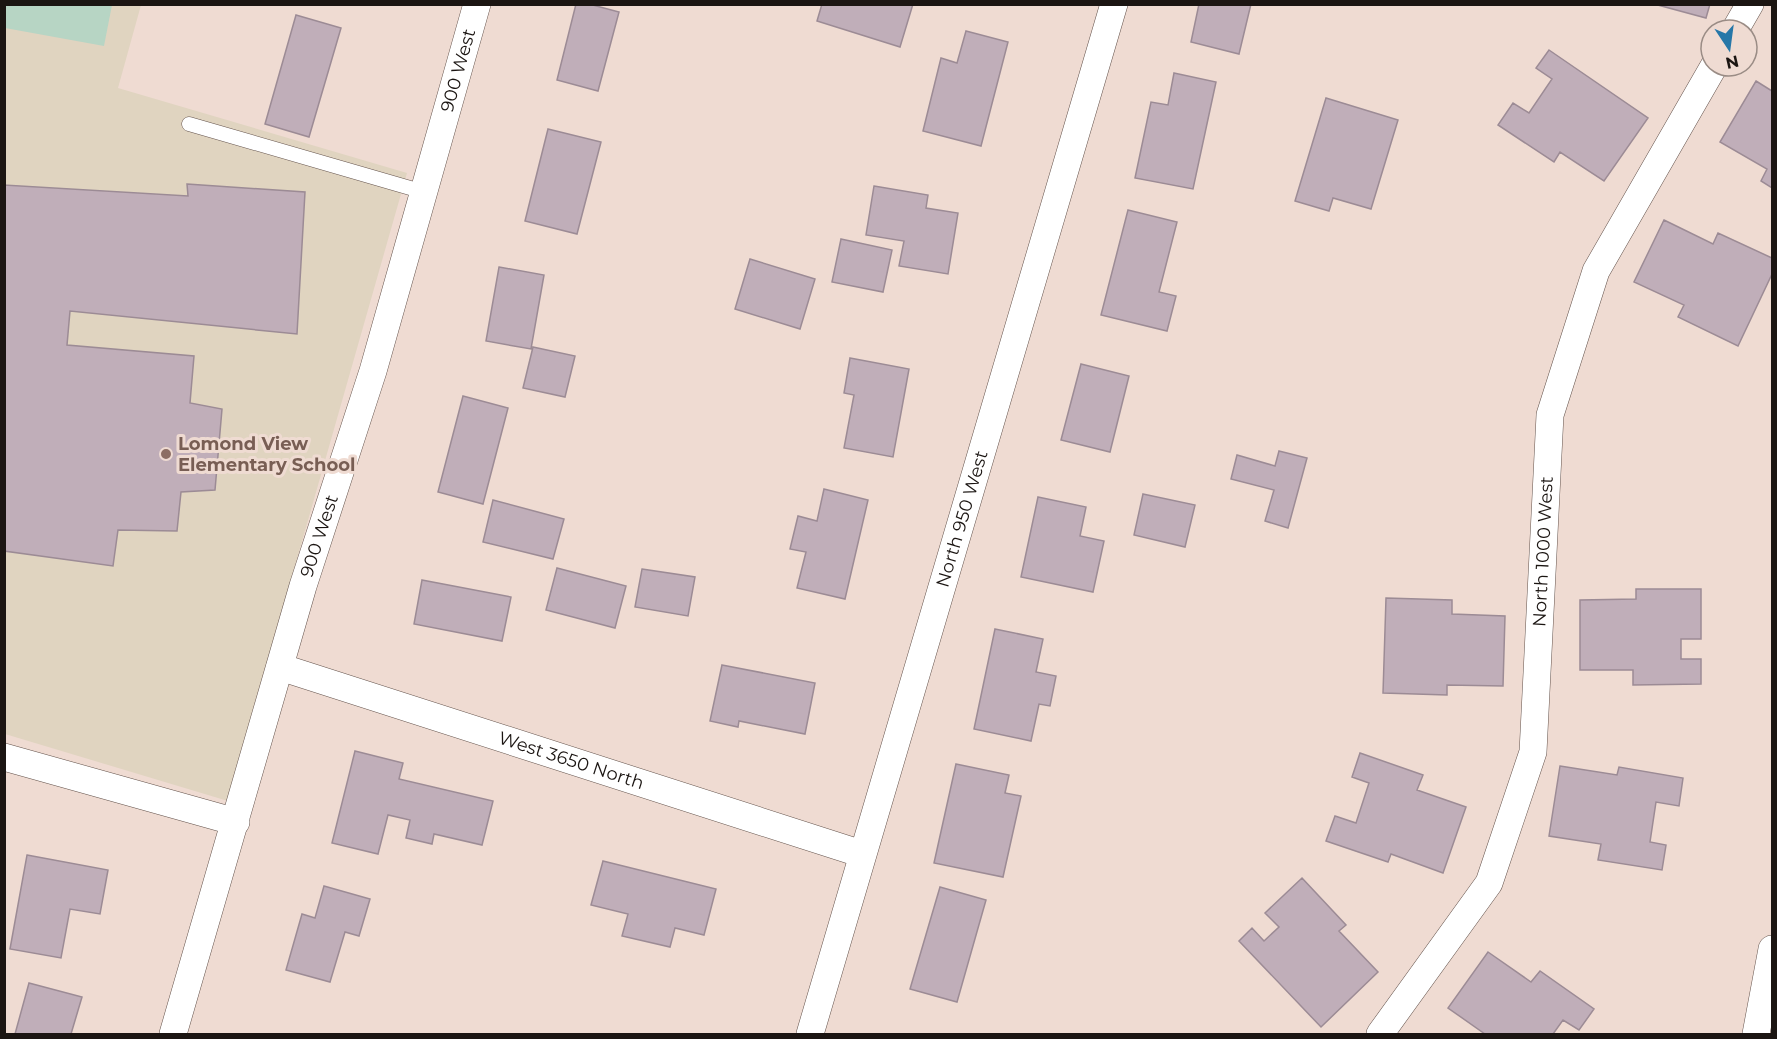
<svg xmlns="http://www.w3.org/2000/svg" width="1777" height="1039" font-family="Montserrat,sans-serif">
<rect width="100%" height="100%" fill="#efdbd2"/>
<!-- education -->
<path fill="#e0d4c0" d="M 4,5 L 141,5 L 118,88 L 407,173 L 228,801 L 5,734 Z"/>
<!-- green -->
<path fill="#b7d5c4" d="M 4,5 L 5,4 L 112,5 L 104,46 L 5,28 Z"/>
<!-- building -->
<path fill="#c0aeb9" stroke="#9c8b95" stroke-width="1.5" d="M 576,4 L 589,4 L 619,12 L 598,91 L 557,80 Z
M 822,4 L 913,4 L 900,47 L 817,21 Z
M 1199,4 L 1251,4 L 1239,54 L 1191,42 Z
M 1654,4 L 1710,4 L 1706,18 Z
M 296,15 L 341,28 L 309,137 L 265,124 Z
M 966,31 L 1008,42 L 981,146 L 923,131 L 941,58 L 957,63 Z
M 1549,50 L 1648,118 L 1604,181 L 1560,152 L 1554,162 L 1498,125 L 1513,103 L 1529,113 L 1552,79 L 1536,68 Z
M 1174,73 L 1216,82 L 1193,189 L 1135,178 L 1151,102 L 1168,105 Z
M 1756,81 L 1772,91 L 1772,188 L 1761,181 L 1767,169 L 1720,142 Z
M 1326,98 L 1398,120 L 1371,209 L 1333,198 L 1329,211 L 1295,201 Z
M 548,129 L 601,142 L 577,234 L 525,221 Z
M 187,184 L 305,192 L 297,334 L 70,311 L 67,345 L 194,356 L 190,403 L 222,409 L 215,490 L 181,492 L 177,531 L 118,530 L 113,566 L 4,551 L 4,185 L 188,196 Z
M 874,186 L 928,195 L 926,208 L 958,213 L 948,274 L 899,266 L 904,241 L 866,235 Z
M 1128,210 L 1177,222 L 1159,292 L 1176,296 L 1167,331 L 1101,315 Z
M 1664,220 L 1713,244 L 1718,233 L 1772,258 L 1772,274 L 1738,346 L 1678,317 L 1684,305 L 1634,282 Z
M 841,239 L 892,250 L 883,292 L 832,282 Z
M 750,259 L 815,279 L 800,329 L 735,309 Z
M 499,267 L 544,275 L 531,349 L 486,341 Z
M 533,347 L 575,356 L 565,397 L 523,388 Z
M 850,358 L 909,369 L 893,457 L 844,448 L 854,395 L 844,393 Z
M 1081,364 L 1129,376 L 1110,452 L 1061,440 Z
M 463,396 L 508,408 L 483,504 L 438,492 Z
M 1279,451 L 1307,458 L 1288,528 L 1265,521 L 1274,490 L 1231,479 L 1237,455 L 1275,466 Z
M 824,489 L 868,500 L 845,599 L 797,588 L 806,552 L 790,549 L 798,516 L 817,521 Z
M 1143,494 L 1195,505 L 1185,547 L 1134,535 Z
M 1038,497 L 1086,507 L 1080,536 L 1104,541 L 1093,592 L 1021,577 Z
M 493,500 L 564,519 L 553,559 L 483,542 Z
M 557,568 L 626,586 L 615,628 L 546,610 Z
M 642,569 L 695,577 L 688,616 L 635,607 Z
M 422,580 L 511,597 L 502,641 L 414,624 Z
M 1636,589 L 1701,589 L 1701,639 L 1681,639 L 1681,659 L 1701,659 L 1701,684 L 1633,685 L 1633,670 L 1580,670 L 1580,600 L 1636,599 Z
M 1386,598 L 1452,600 L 1452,614 L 1505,616 L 1503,686 L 1447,685 L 1447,695 L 1383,693 Z
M 995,629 L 1043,639 L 1036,672 L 1056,676 L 1050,706 L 1039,704 L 1031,741 L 974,729 Z
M 722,665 L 815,683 L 805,734 L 739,721 L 738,727 L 710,721 Z
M 355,751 L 403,763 L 399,779 L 493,801 L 482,845 L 434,834 L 432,844 L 406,838 L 410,820 L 388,815 L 378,854 L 332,843 Z
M 1360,753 L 1423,775 L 1417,790 L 1466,807 L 1443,873 L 1391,854 L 1388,862 L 1326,841 L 1335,816 L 1356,823 L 1369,783 L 1352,777 Z
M 956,764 L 1009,775 L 1005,793 L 1021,796 L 1003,877 L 934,863 Z
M 1560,766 L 1617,775 L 1619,767 L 1683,778 L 1679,806 L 1656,802 L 1650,842 L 1666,845 L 1662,870 L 1598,860 L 1601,844 L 1549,836 Z
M 27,855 L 108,870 L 100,914 L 70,909 L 61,958 L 10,949 Z
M 603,861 L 716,889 L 704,935 L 675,928 L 670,947 L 622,936 L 628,914 L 591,905 Z
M 1302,878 L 1346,925 L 1339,931 L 1378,972 L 1321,1027 L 1239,941 L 1252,928 L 1264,941 L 1279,927 L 1265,913 Z
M 324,886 L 370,899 L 359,936 L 345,932 L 330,982 L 286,970 L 302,914 L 315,918 Z
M 940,887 L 986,900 L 957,1002 L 910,989 Z
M 1488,952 L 1531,982 L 1540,971 L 1594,1009 L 1579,1030 L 1563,1020 L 1553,1034 L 1485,1034 L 1448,1008 Z
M 29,983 L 82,997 L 71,1034 L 15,1034 Z"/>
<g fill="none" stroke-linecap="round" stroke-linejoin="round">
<!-- lane casing -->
<g stroke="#64534c" stroke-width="15">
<path id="lane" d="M 189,124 L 424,192"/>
</g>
<!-- street casing -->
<g stroke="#64534c" stroke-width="28">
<g id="street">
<path d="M 1735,30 L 1750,4"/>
<path id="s1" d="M 280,667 L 862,854"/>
<path d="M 4,757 L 236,822"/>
<path id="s2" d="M 173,1034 L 303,586 L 373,371 L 477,4"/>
<path id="s3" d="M 810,1034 L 1114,4"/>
<path id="s4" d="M 1380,1034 L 1489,883 L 1533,752 L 1550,415 L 1596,271 L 1714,66"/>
<path d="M 1756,1034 L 1772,949"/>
</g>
</g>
<!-- lane -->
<use href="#lane" stroke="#fff" stroke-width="14"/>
<!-- street -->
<use href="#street" stroke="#fff" stroke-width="27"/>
</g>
<!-- markers -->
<circle fill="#8d6e63" stroke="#efdbd2" stroke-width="2" cx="166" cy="454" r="6"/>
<g text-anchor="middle" stroke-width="6" stroke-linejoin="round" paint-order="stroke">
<!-- street labels -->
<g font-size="18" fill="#1b1512" stroke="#efdbd2">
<text dy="6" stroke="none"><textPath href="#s2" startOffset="1005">900 West</textPath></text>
<text dy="6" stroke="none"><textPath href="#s3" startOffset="537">North 950 West</textPath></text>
<text dy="6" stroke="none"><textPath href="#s2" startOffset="519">900 West</textPath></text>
<text dy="6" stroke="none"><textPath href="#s4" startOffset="525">North 1000 West</textPath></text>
<text dy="6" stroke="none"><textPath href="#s1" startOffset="306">West 3650 North</textPath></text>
</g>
<!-- education labels -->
<g font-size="18" font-weight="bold" fill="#785e54" stroke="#efdbd2" text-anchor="start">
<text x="178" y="450">Lomond View<tspan x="178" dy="21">Elementary School</tspan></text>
</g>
</g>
<!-- border -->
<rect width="1777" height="1039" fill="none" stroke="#1b1512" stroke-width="12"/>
<!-- north arrow -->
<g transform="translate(1729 48) rotate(167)"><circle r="28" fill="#efdbd2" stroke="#9a8c85" stroke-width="1.5"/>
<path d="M0-4.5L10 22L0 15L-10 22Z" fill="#2677a8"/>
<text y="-9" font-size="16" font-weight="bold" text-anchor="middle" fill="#1b1512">N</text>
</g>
</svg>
